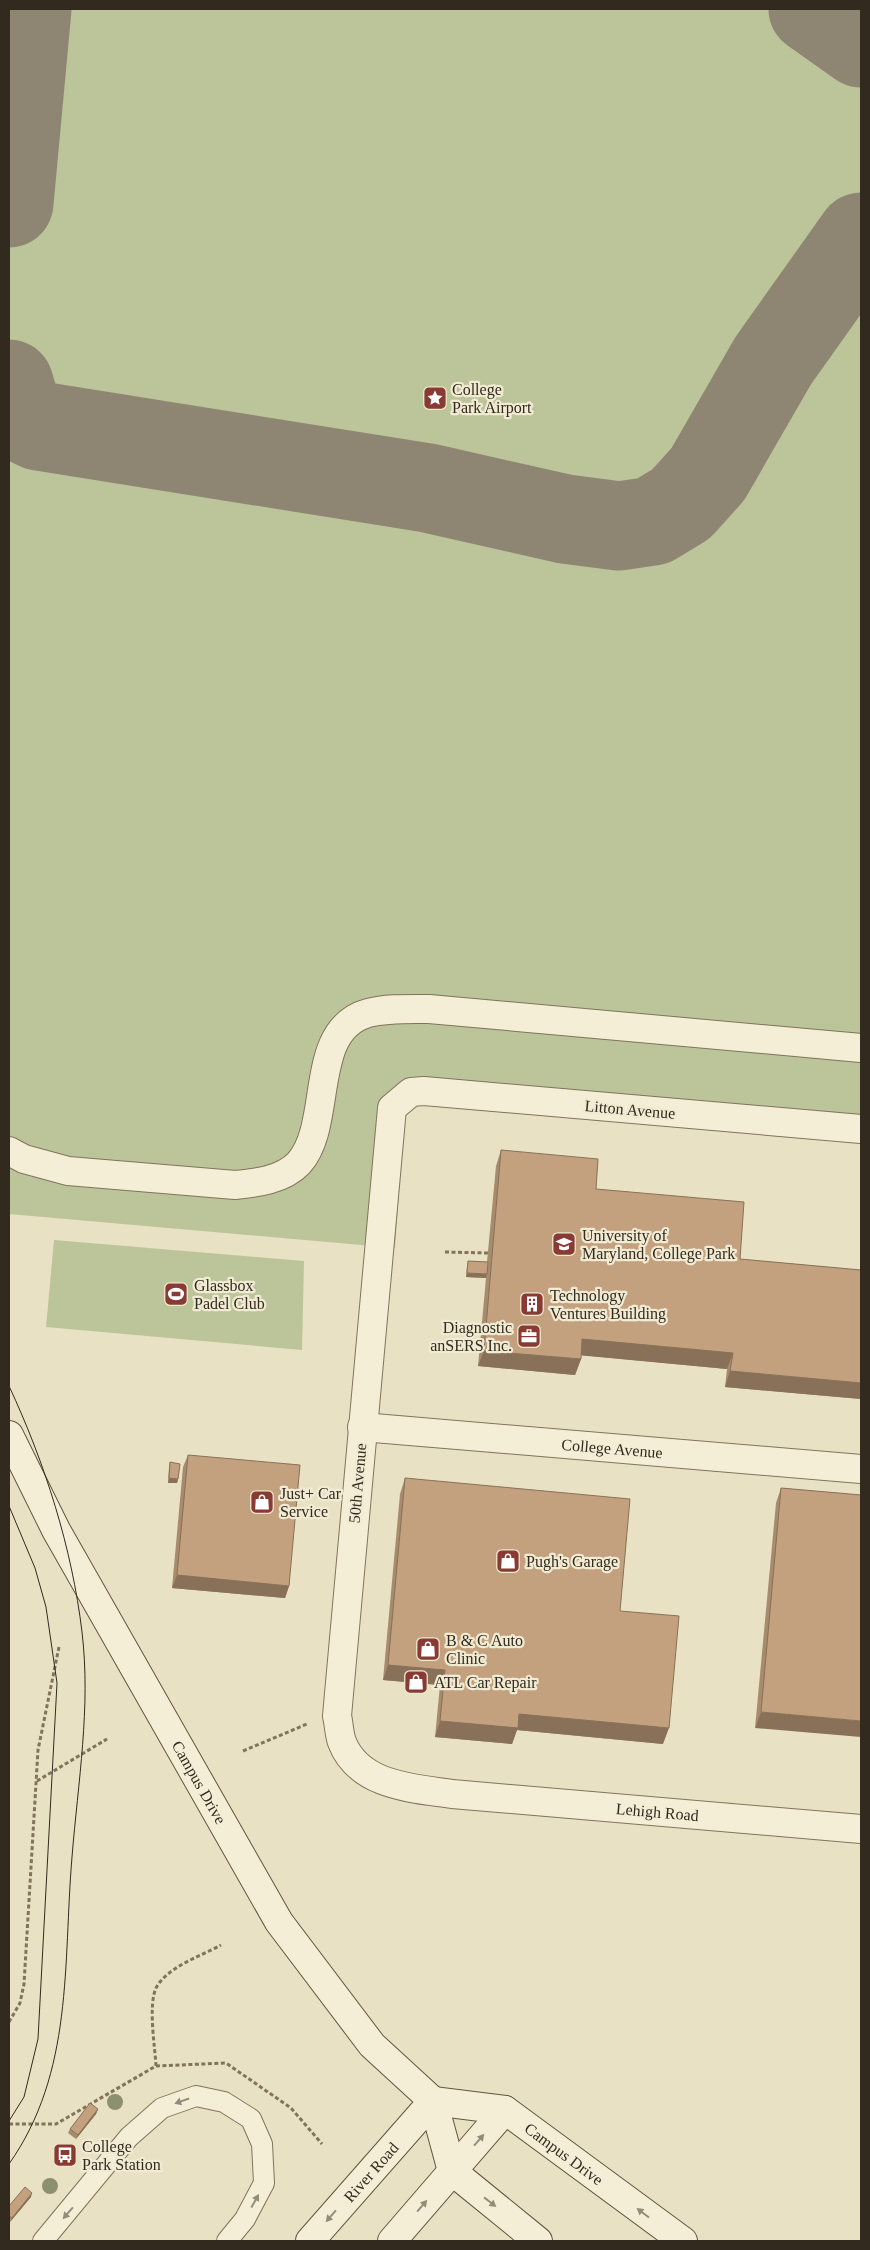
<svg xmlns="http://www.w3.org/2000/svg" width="870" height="2250" font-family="'Times New Roman',serif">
<rect width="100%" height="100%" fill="#e9e1c4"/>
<!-- green -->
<path fill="#bcc599" d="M 9,9 L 861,9 L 861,1134 L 406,1097 L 395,1248 L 9,1214 Z
M 54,1240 L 304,1261 L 302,1350 L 46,1327 Z"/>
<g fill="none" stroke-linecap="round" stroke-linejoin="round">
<!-- taxiway -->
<path stroke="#8e8672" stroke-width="89" d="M 813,9 L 861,43
M 9,203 L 27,9
M 9,384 C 16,406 16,417 39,426 L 428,488 L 565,519 L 619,526 L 653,521 L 681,504 L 708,474 L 773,361 L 861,237"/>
<!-- lane casing -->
<g stroke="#81735d" stroke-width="22">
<path id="lane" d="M 43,2241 L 129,2137 L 162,2108 L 196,2096 L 224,2102 L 251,2119 L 262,2144 L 264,2183 L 245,2219 L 227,2241"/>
</g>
<!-- street casing -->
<g stroke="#81735d" stroke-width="30">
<g id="street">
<path id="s1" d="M 861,1129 L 424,1091 L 411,1092 L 392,1108 L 337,1716 C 339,1724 339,1734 342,1742 C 359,1786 412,1788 452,1794 L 861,1829"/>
<path d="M 9,1151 L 24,1159 L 68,1171 L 235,1185 C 256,1183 283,1180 299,1163 C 334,1124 307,1030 368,1013 C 388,1008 409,1009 429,1009 L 861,1048"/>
<path id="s2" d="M 362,1427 L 861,1469"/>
</g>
</g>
<!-- secondary casing -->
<g stroke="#635540" stroke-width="30">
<g id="secondary">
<path id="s3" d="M 9,1435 L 56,1530 L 279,1922 L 372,2045 L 433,2101 L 452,2171 L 538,2241"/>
<path id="s4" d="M 433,2101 L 505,2110 L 683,2241"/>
<path id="s5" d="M 310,2241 L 433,2101"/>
<path d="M 392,2241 L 505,2110"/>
</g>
</g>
<!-- path -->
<path stroke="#81735d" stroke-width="3" stroke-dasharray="4 2.5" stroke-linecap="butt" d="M 445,1252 L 488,1253
M 243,1751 L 307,1724
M 37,1781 L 107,1739
M 9,2022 L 20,2003 L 24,1984 L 38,1750 L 59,1647
M 156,2066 C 155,2047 148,2006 156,1988 C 167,1967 201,1956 221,1945
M 9,2124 L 56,2124 L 156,2066 L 226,2063 L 291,2108 L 322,2144"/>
<!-- lane -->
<use href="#lane" stroke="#f4eed6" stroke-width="20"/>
<!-- street -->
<use href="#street" stroke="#f4eed6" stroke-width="28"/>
<!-- secondary -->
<use href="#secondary" stroke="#f4eed6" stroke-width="28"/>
<!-- tram -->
<path stroke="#332a1f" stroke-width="1" d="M 9,1386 C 45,1463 72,1548 82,1632 C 91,1707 78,1782 72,1857 C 63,1964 74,2072 9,2164
M 9,1506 L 35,1568 L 46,1607 L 57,1683 L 38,2039 L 24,2097 L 9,2121"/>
</g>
<!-- trees -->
<g fill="#8c906e">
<circle cx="115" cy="2102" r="8"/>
<circle cx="50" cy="2186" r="8"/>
</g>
<!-- wall -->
<path fill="#a88a6c" d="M 501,1150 L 596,1189 L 740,1259 L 861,1270 L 861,1399 L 725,1387 L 727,1369 L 581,1355 L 581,1359 L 575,1375 L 478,1366 L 486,1278 L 466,1277 L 467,1266 L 468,1261 L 487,1262 L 496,1166 Z
M 188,1455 L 289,1586 L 285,1598 L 172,1588 L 183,1467 Z
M 170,1462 L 178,1479 L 177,1483 L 168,1483 L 169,1467 Z
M 405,1478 L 620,1611 L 663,1744 L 517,1730 L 512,1744 L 435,1737 L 440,1685 L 383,1680 L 400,1494 Z
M 781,1488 L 861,1495 L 755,1728 L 776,1503 Z
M 98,2109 L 96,2114 L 76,2139 L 68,2133 L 70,2129 Z
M 31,2197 L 10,2222 L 9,2221 L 9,2206 Z"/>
<!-- shaded-wall -->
<path fill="#887158" d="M 467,1273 L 487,1274 L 486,1278 L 466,1277 Z
M 582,1339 L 733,1353 L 727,1369 L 577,1355 Z
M 484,1351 L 581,1359 L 575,1375 L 478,1366 Z
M 730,1371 L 861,1383 L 861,1399 L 725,1387 Z
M 169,1478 L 178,1479 L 177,1483 L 168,1483 Z
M 177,1575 L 289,1586 L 285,1598 L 172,1588 Z
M 388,1665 L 445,1670 L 440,1685 L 383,1680 Z
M 761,1712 L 861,1721 L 861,1737 L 755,1728 Z
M 519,1714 L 669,1728 L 663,1744 L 517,1730 L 512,1744 L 435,1737 L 440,1721 Z
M 98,2109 L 96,2114 L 76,2139 L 78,2135 Z
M 32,2193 L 31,2197 L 10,2222 L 12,2218 Z"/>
<!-- building -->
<path fill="#c3a17e" stroke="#887158" d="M 501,1150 L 598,1159 L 596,1189 L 744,1202 L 740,1259 L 861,1270 L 861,1383 L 730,1371 L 733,1353 L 582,1339 L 581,1359 L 484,1351 Z
M 468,1261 L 488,1262 L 487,1274 L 467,1273 Z
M 188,1455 L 300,1465 L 289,1586 L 177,1575 Z
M 170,1462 L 180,1464 L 178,1479 L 169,1478 Z
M 405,1478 L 630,1499 L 620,1611 L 679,1616 L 669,1728 L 519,1714 L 518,1728 L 440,1721 L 445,1670 L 388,1665 Z
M 781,1488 L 861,1495 L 861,1721 L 761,1712 Z
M 90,2103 L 98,2109 L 78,2135 L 70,2129 Z
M 25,2187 L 32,2193 L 12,2218 L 9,2216 L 9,2206 Z"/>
<!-- one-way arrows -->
<defs><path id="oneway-solid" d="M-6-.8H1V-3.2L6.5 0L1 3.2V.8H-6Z" transform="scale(1.25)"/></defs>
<g fill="#948c7a">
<use href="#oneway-solid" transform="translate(182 2101) rotate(161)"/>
<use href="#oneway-solid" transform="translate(479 2140) rotate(-49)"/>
<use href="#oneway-solid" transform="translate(255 2201) rotate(-61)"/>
<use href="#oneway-solid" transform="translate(490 2202) rotate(38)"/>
<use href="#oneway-solid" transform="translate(422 2206) rotate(-49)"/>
<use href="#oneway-solid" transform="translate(68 2213) rotate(131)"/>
<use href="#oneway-solid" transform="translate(643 2213) rotate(-143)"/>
<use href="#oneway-solid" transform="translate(331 2216) rotate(131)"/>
</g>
<!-- icons -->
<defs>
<g id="sight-square" transform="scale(1.25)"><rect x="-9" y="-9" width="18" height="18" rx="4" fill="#893a33" stroke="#f1ebd3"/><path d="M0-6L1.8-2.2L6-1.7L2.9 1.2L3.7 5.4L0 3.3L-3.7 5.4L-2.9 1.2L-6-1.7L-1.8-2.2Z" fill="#fff"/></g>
<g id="university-square" transform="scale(1.25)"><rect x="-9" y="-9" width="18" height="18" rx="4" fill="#893a33" stroke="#f1ebd3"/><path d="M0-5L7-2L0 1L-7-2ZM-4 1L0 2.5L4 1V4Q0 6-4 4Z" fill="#fff"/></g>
<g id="stadium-square" transform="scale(1.25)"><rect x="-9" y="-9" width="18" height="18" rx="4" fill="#893a33" stroke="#f1ebd3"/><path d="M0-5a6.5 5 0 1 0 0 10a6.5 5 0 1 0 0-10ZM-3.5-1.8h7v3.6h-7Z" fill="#fff"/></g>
<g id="building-square" transform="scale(1.25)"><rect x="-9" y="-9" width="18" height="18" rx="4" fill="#893a33" stroke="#f1ebd3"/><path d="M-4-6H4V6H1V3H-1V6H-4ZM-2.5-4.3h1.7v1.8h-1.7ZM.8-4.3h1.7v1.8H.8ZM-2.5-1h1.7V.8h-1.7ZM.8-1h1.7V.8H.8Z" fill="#fff"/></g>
<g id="office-square" transform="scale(1.25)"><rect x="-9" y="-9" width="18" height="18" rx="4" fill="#893a33" stroke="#f1ebd3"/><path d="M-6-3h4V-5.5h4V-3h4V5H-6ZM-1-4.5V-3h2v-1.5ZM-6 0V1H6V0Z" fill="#fff"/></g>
<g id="shop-square" transform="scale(1.25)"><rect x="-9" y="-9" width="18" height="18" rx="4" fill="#893a33" stroke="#f1ebd3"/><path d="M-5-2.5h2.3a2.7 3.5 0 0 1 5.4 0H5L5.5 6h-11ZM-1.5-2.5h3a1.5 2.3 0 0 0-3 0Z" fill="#fff"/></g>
<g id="bus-square" transform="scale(1.25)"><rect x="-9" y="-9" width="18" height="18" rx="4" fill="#893a33" stroke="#f1ebd3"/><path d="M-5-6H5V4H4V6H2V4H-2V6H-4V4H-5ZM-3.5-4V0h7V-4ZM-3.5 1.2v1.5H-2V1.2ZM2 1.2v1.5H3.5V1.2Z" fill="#fff"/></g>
</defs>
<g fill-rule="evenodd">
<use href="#sight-square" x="435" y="398"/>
<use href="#university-square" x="564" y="1244"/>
<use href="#stadium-square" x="176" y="1294"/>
<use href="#building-square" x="532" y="1304"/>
<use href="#office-square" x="529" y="1336"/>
<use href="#shop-square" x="262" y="1502"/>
<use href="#shop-square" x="508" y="1561"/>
<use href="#shop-square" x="428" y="1649"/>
<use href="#shop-square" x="416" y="1682"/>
<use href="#bus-square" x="65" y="2155"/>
</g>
<g text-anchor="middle" stroke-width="4.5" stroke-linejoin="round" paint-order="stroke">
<!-- poi labels -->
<g font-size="16" fill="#332a1f" stroke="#f1ebd3" text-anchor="start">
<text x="452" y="395">College<tspan x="452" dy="18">Park Airport</tspan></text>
<text x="582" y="1241">University of<tspan x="582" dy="18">Maryland, College Park</tspan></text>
<text x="194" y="1291">Glassbox<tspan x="194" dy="18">Padel Club</tspan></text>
<text x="550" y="1301">Technology<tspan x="550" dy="18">Ventures Building</tspan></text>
<text x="512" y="1333" text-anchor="end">Diagnostic<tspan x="512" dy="18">anSERS Inc.</tspan></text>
<text x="280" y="1499">Just+ Car<tspan x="280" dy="18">Service</tspan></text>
<text x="526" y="1567">Pugh's Garage</text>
<text x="446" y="1646">B &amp; C Auto<tspan x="446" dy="18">Clinic</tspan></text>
<text x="434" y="1688">ATL Car Repair</text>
<text x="82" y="2152">College<tspan x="82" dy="18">Park Station</tspan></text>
</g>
<!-- street labels -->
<g font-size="16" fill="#332a1f" stroke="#f1ebd3">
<text transform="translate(630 1109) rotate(5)" y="6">Litton Avenue</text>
<text dy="6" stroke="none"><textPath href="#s2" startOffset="251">College Avenue</textPath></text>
<text transform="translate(357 1483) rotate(-85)" y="6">50th Avenue</text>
<text dy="6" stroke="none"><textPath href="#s3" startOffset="396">Campus Drive</textPath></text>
<text dy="6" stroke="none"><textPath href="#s1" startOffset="1448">Lehigh Road</textPath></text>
<text dy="6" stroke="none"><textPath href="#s4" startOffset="146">Campus Drive</textPath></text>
<text dy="6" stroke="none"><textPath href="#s5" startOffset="92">River Road</textPath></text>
</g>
</g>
<!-- border -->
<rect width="870" height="2250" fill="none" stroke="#332a1f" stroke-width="20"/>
</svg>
